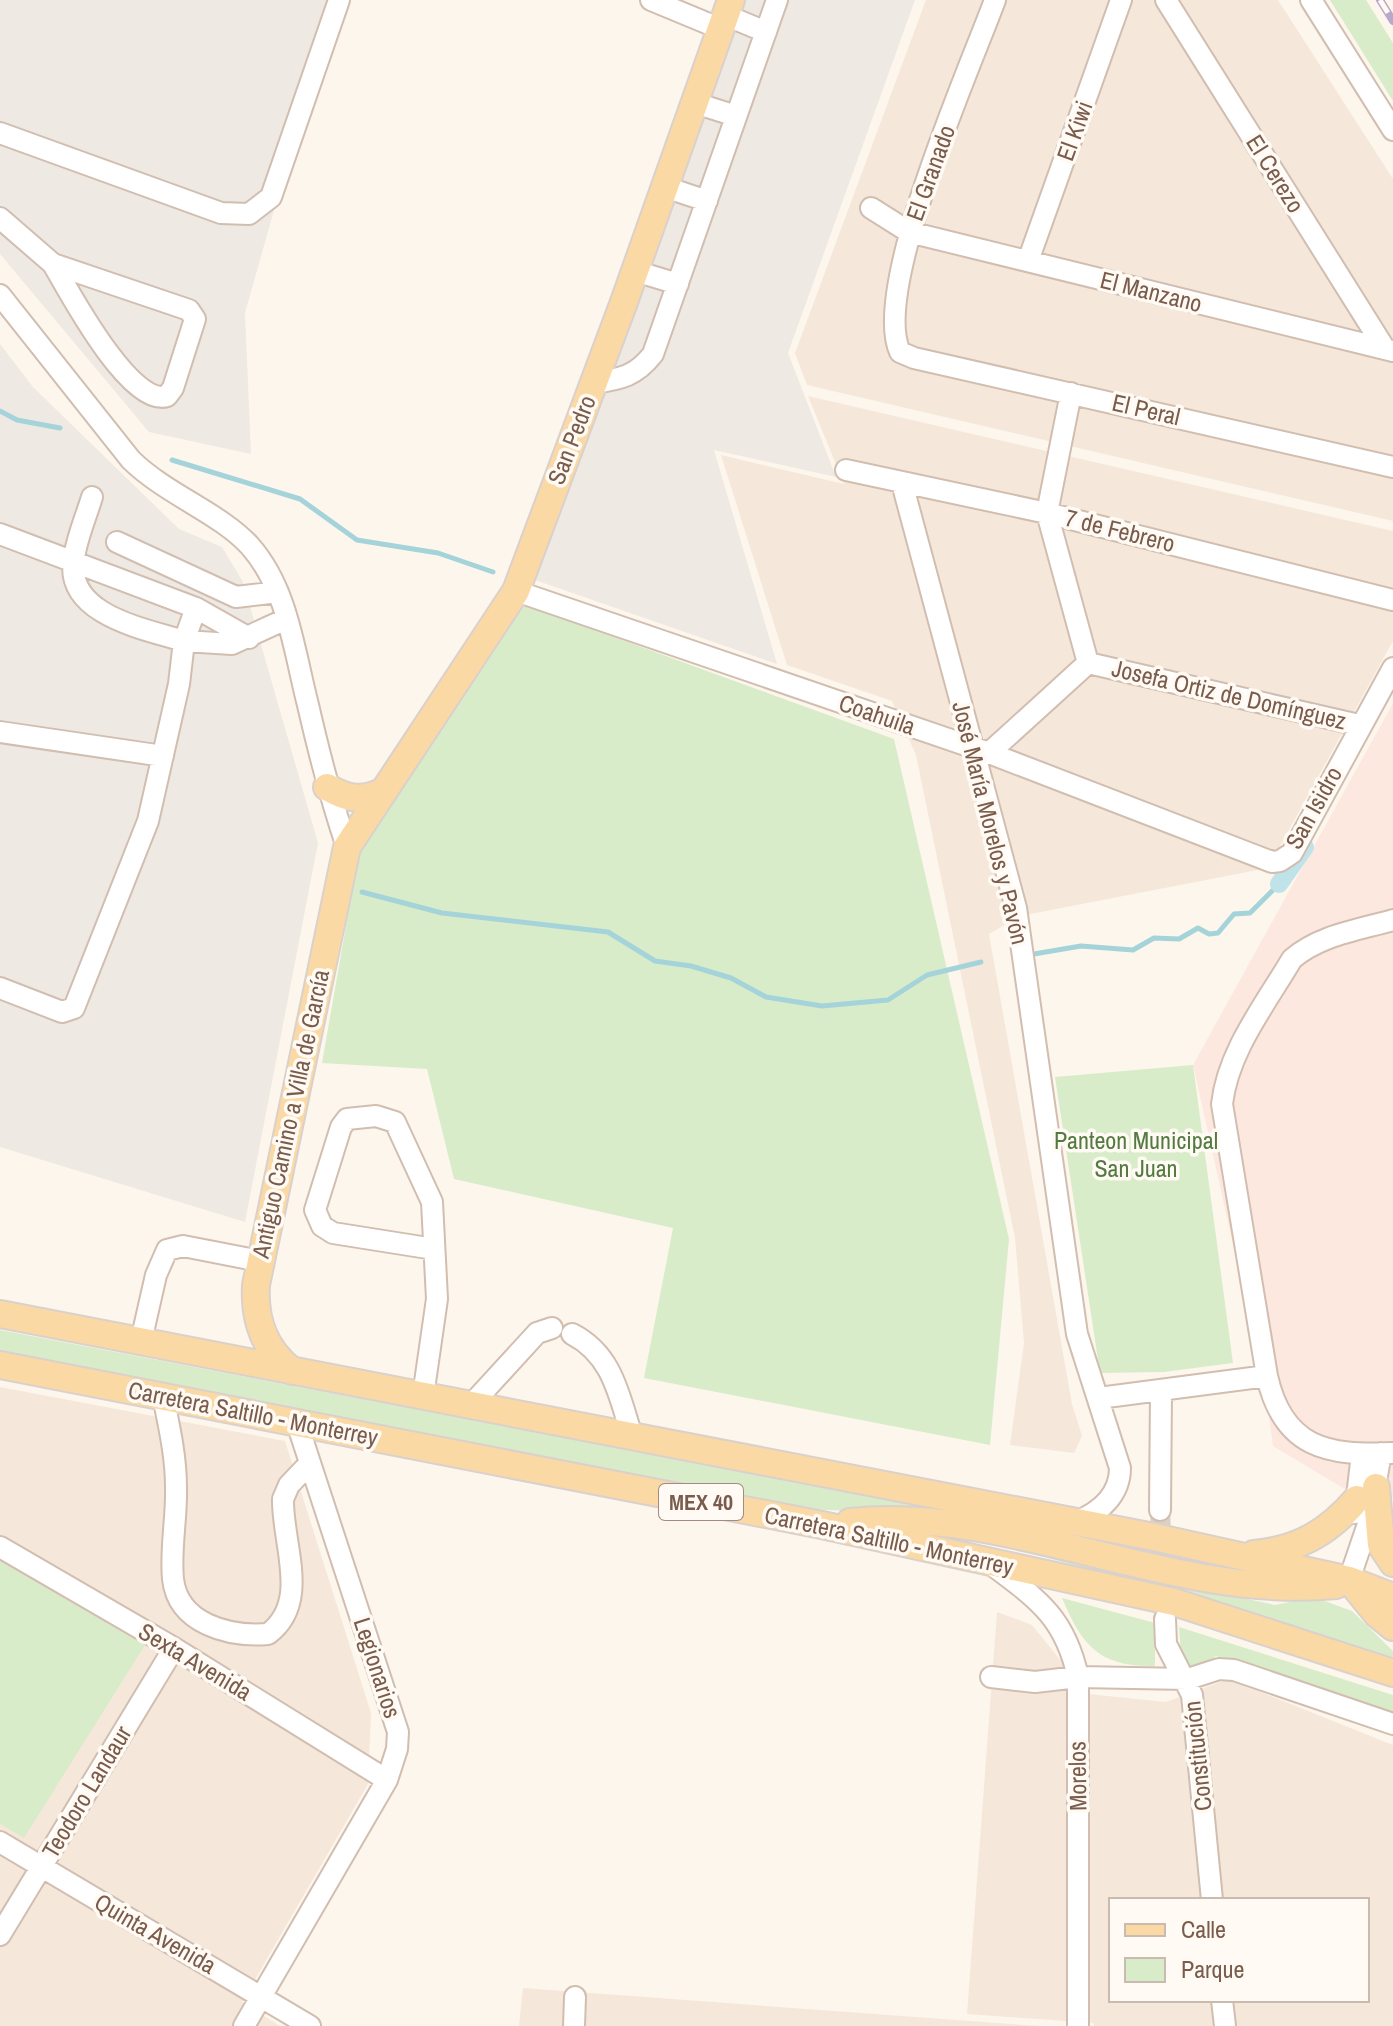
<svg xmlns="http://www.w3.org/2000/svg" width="1393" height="2026" font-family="'Archivo Narrow',sans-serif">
<rect width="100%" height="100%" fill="#fdf6ec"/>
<!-- residential -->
<path fill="#f5e8da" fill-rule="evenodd" d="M 926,0 L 1278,0 L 1393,179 L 1393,521 L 807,385 L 795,353 Z
M 808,396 L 1393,531 L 1393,641 L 1268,868 L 1020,916 L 989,934 L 1072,1404 L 1082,1436 L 1074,1453 L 1010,1445 L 1024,1343 L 1015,1238 L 916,755 L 892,701 L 787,665 L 721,455 L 844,484 Z
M 0,1387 L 285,1441 L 371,1713 L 368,1784 L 242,2002 L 280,2026 L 0,2026 Z
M 997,1612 L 1032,1625 L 1088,1694 L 1166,1702 L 1228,1679 L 1393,1745 L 1393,2026 L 1094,2026 L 1093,2023 L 967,2014 ZM 1111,1900 L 1367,1900 L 1367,2000 L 1111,2000 Z
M 523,1988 L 1038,2026 L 519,2026 Z"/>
<!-- commercial -->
<path fill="#fde8e0" d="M 1393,703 L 1393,1497 L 1363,1500 L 1273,1446 L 1265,1388 L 1193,1065 Z"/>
<!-- industrial -->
<path fill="#efe9e4" d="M 0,0 L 342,0 L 280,189 L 245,313 L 251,454 L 149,432 L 0,254 Z
M 741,0 L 915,0 L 788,353 L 836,477 L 714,450 L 777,664 L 535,580 Z
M 0,344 L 33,387 L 179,529 L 222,547 L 243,582 L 318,843 L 245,1222 L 0,1147 Z"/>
<!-- green -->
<path fill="#d8ecc9" d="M 1330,0 L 1366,0 L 1393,43 L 1393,101 Z
M 529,606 L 894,739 L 1009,1239 L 990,1445 L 644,1378 L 673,1228 L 454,1179 L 427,1069 L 322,1063 L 361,840 L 518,607 Z
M 1193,1065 L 1233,1363 L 1164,1372 L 1100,1373 L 1055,1077 Z
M 0,1330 L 1237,1565 L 1227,1572 L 928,1515 L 809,1509 L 0,1353 Z
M 1019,1550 L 1275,1605 L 1314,1597 L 1352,1611 L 1393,1651 L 1393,1661 L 1178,1594 Z
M 0,1561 L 145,1645 L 24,1838 L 0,1824 Z
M 1062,1598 L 1155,1623 L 1155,1666 C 1098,1667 1082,1645 1062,1598 Z
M 1179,1627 L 1393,1695 L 1393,1715 L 1216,1656 L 1195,1670 L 1181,1656 Z"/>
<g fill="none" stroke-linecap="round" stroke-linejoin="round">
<!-- stream -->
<path stroke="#a5d3da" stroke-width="5" d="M 0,411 L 17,420 L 60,428
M 172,460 L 300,499 L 357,540 L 438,553 L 493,572
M 362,892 L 442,913 L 608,932 L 655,961 L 691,966 L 731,978 L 766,997 L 822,1006 L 888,1000 L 927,975 L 981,962
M 1034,954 L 1081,946 L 1133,950 L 1154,938 L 1179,939 L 1198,928 L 1209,934 L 1218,933 L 1234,914 L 1250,913 L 1279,884"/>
<!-- canal -->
<path stroke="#bfe3e8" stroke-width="18" d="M 1279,884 L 1305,847"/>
<!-- minor-tunnel -->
<path stroke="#dcd0c4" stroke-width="20" stroke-dasharray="20 10" stroke-linecap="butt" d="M 1160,1510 L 1164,1611"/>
<!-- minor casing -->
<g stroke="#d1beb0" stroke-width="24">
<path id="minor" d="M 651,0 L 721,29
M 995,0 C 970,68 871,290 900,352 L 914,358 L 1393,467
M 1166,0 L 1385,349
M 1311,0 L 1393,130
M 725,15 L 766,32
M 695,103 L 736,116
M 0,133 L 221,213 L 249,214 L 271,197 L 339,0
M 665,187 L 707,201
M 871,208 L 909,232 L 1393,351
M 0,218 L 53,264 L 189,310 L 195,319 L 173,388 L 167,396 C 131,408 69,292 53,264
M 1028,261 L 1121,0
M 635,271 L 678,284
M 0,295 L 131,460 C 167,495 220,513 250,546 C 288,589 294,651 308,705 C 319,753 331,800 347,847
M 594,383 C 621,379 636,376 653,354 L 777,0
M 1071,393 L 1047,513 L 1088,663
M 846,470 L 1047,513 L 1393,600
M 902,483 L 1016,908 L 1077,1334 L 1120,1468 C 1120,1495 1100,1512 1076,1522
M 0,534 L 196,608 L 184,641 C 145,629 64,615 74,558 C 77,537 86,517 92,497
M 117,542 L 236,597 L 278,592
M 516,591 L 989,753 L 1272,862 L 1280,861 L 1292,853 L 1393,668
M 196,608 L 249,638
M 1088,663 L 1359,725
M 0,732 L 163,756
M 989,753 L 1088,663
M 1393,920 C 1358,930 1320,935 1292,959 C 1265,1005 1228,1051 1222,1104 L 1267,1376 C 1283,1448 1327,1456 1393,1453
M 0,988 L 62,1012 L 74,1008 L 148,821 L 179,684 L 184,641 L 232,644 L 286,619
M 572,1334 C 613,1355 619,1396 632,1436
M 141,1341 L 156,1275 L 167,1250 L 183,1246 L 260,1261
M 163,1396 C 169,1426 176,1456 176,1487 C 177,1517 170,1549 173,1579 C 178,1624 229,1637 268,1634 C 311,1602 282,1544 283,1499 L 289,1485 L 310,1463
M 423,1396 L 437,1299 L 432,1202 L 395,1122 L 376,1116 L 347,1119 L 341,1127 L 315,1210 L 322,1226 L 333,1233 L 434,1249
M 1099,1398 L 1267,1376
M 471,1405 L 537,1333 L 552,1328
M 1160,1510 L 1161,1392
M 1355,1513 L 1362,1454
M 0,1547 L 174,1648 L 387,1780
M 992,1565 C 1039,1600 1065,1618 1078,1677 L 1078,2026
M 1349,1580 L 1369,1521 L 1381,1453
M 1165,1619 L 1166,1644 L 1192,1695 L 1212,1900
M 991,1677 L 1035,1682 L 1078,1677 L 1188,1679 L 1219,1669 L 1234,1670 L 1393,1724
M 0,1842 L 310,2026
M 0,1935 L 174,1648
M 1222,2000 L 1225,2026
M 244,2026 L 387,1780 L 397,1749 L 398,1732 L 297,1423
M 574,2026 L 575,1997"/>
</g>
<!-- major casing -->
<g stroke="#dad1cd" stroke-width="30">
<path id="major" d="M 327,787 C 347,799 362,802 384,791
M 0,1314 L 1154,1537 L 1349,1580 L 1393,1597
M 0,1365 L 822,1525 L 1174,1602 L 1393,1673
M 292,1371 C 264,1349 254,1320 256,1285 L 347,847 L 516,591 L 624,302 L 731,0
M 1376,1487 L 1381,1545 L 1393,1563
M 850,1522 C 1014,1505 1171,1601 1336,1585
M 1254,1554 C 1298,1550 1329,1532 1357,1499
M 1351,1582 L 1377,1614 L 1393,1627"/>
</g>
<!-- minor -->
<use href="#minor" stroke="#fff" stroke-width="20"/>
<!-- major -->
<use href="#major" stroke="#fbd9a5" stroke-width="26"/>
<!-- rail casing -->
<g stroke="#b9a8c9" stroke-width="8">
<path id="rail" d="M 1380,0 L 1393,21"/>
</g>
<!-- rail -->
<use href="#rail" stroke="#fffaf3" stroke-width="5" stroke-dasharray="15" stroke-linecap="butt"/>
</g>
<g text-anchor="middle" stroke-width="7" stroke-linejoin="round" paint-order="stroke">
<!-- shield labels -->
<rect fill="#fffaf3" stroke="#a28b7f" stroke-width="2" x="659" y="1484" width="84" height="36" rx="6"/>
<g font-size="22" font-weight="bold" fill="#7a5c4d">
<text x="701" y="1510">MEX 40</text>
</g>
<!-- street labels -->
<g font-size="24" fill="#7a5c4d" stroke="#fffaf3">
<text transform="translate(1075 131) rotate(-70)" y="8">El Kiwi</text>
<text transform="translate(931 173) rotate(-70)" y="8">El Granado</text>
<text transform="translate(1275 174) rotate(58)" y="8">El Cerezo</text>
<text transform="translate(1151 292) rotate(14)" y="8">El Manzano</text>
<text transform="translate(1146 410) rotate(13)" y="8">El Peral</text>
<text transform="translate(572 440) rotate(-69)" y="8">San Pedro</text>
<text transform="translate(1120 531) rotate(14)" y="8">7 de Febrero</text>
<text transform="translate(1229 695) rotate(13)" y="8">Josefa Ortiz de Domínguez</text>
<text transform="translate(877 715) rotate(19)" y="8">Coahuila</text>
<text transform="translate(1314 808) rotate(-61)" y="8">San Isidro</text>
<text transform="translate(990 823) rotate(76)" y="8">José María Morelos y Pavón</text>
<text transform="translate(291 1114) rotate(-78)" y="8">Antiguo Camino a Villa de García</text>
<text transform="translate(253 1414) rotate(11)" y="8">Carretera Saltillo - Monterrey</text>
<text transform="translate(889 1541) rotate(12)" y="8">Carretera Saltillo - Monterrey</text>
<text transform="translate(195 1662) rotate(31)" y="8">Sexta Avenida</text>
<text transform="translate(377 1668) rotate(72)" y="8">Legionarios</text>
<text transform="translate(1198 1756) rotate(-96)" y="8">Constitución</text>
<text transform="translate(1078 1776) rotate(-91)" y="8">Morelos</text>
<text transform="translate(87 1792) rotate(-59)" y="8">Teodoro Landaur</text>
<text transform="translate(155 1934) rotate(30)" y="8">Quinta Avenida</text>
</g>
<!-- park labels -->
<g font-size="24" fill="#537a41" stroke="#fffaf3">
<text x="1136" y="1149">Panteon Municipal<tspan x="1136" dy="28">San Juan</tspan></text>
</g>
</g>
<!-- legend -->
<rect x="1109" y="1898" width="260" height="104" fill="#fffaf3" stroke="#cabbb1" stroke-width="2"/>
<rect x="1125" y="1924" width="40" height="12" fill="#fbd9a5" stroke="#cabbb1" stroke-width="2"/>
<text x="1181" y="1938" font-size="24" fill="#7a5c4d">Calle</text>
<rect x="1125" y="1958" width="40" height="24" fill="#d8ecc9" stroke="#cabbb1" stroke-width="2"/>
<text x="1181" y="1978" font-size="24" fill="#7a5c4d">Parque</text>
</svg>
